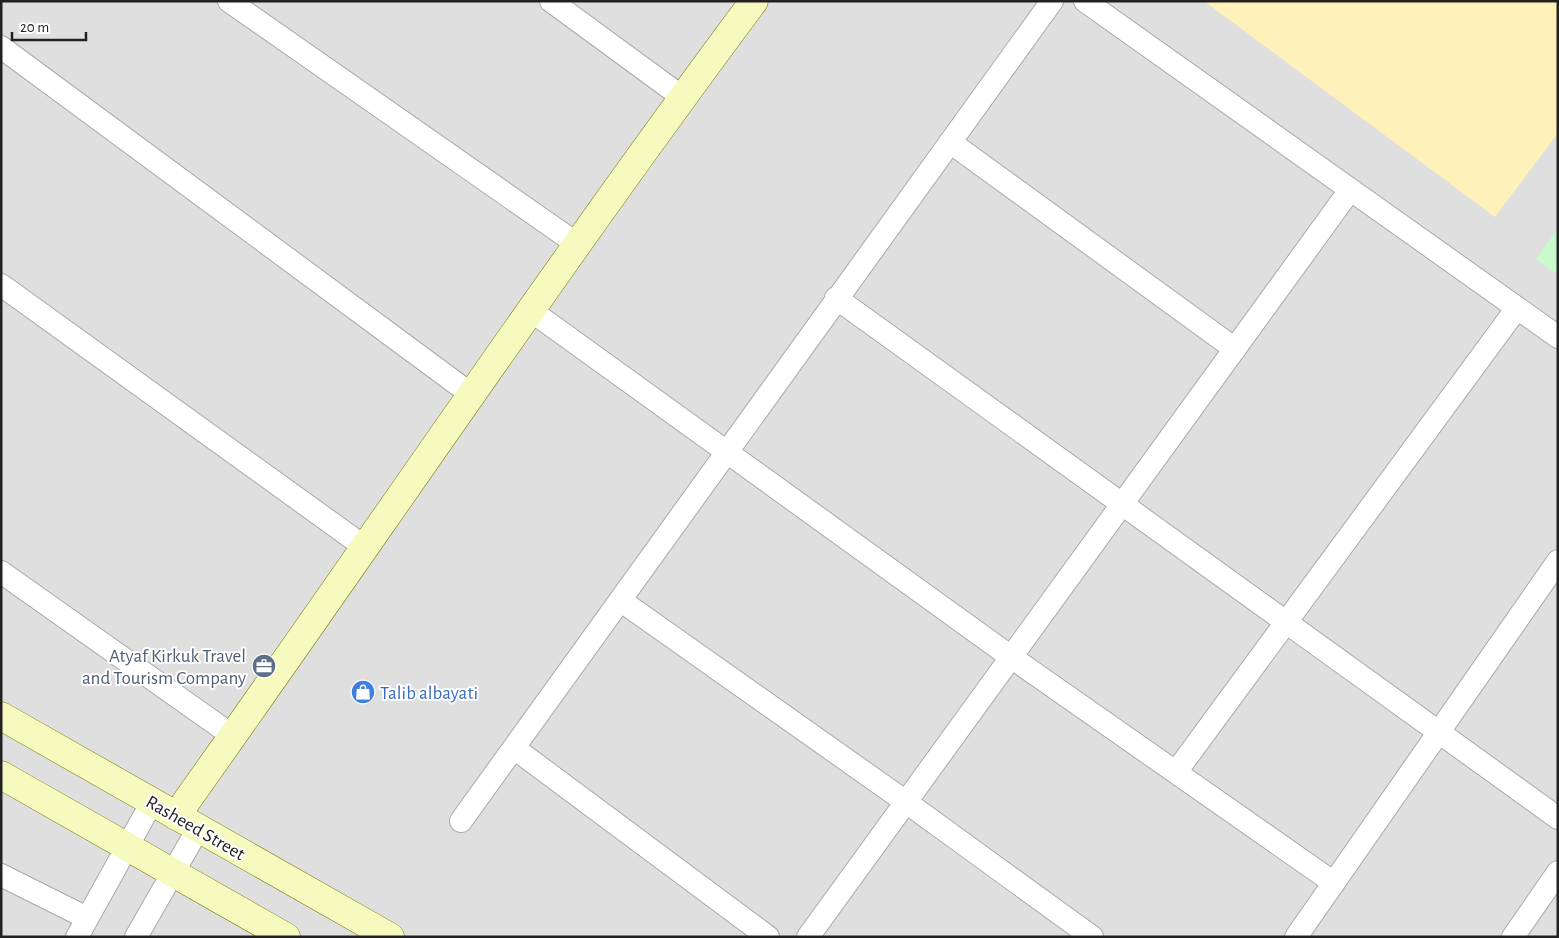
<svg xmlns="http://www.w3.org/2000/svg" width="1559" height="938" font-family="'Alegreya Sans',sans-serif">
<rect width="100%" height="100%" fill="#f2efe9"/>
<!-- residential -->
<path fill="#e0dfdf" d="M 1,1 L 1558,1 L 1558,937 L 1,937 Z"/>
<!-- sand -->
<path fill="#fff1ba" d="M 1204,1 L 1558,1 L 1558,133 L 1495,217 Z"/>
<!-- park -->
<path fill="#c8facc" d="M 1558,228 L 1558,275 L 1536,259 Z"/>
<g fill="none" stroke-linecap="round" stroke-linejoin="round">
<!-- street casing -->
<g stroke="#a9a9a9" stroke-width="24">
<path id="street" d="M 229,1 L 577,244
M 551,1 L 682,97
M 1085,1 L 1558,337
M 1,47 L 472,395
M 950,142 L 1235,349
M 1,285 L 366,548
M 836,298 L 1558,818
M 530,310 L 1011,657 L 1334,883
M 1,572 L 233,736
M 620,600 L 906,802 L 1092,937
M 514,748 L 768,937
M 1176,772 L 1517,308
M 461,821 L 1052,1
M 1,875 L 87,918
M 77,937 L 152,802
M 136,937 L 198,829
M 808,937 L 1350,190
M 1296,937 L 1558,561
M 1513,937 L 1558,872"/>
</g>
<!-- secondary casing -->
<g stroke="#707d05" stroke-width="29">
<path id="secondary" d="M 1,716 L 390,937
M 1,775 L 286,937
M 176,816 C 369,545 555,268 754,1"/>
</g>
<!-- street -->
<use href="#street" stroke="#fff" stroke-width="22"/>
<!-- secondary -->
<use href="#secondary" stroke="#f7fabf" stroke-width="28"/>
</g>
<!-- icons -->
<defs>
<g id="office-disc" transform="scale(1.25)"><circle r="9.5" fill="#5c6f8a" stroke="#fff"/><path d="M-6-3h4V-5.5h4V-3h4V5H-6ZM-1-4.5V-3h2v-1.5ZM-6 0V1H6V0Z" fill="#fff"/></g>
<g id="shop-disc" transform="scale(1.25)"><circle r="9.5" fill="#3f7fe0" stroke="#fff"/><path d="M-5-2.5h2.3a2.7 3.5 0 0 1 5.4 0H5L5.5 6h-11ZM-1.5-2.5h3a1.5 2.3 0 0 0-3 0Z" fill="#fff"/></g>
</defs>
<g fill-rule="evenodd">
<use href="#office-disc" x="264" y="666"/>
<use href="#shop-disc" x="363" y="692"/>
</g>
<g text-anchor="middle" stroke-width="4" stroke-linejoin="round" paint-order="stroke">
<!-- service labels -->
<g font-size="19" fill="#4e5e75" stroke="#fff" text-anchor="end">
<text x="246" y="662">Atyaf Kirkuk Travel<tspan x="246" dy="22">and Tourism Company</tspan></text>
</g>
<!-- shop labels -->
<g font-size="19" fill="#366cbe" stroke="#fff" text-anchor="start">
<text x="380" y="699">Talib albayati</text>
</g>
<!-- street labels -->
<g font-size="19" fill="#222" stroke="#fff">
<text transform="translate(196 827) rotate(30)" y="7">Rasheed Street</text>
</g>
</g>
<!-- border -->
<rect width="1559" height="938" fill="none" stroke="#222222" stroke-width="5"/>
<!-- scale -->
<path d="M12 32v8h74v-8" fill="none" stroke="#222222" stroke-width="2.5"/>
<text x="20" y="32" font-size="15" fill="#222222" stroke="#ffffff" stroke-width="4" paint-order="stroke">20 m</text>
</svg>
